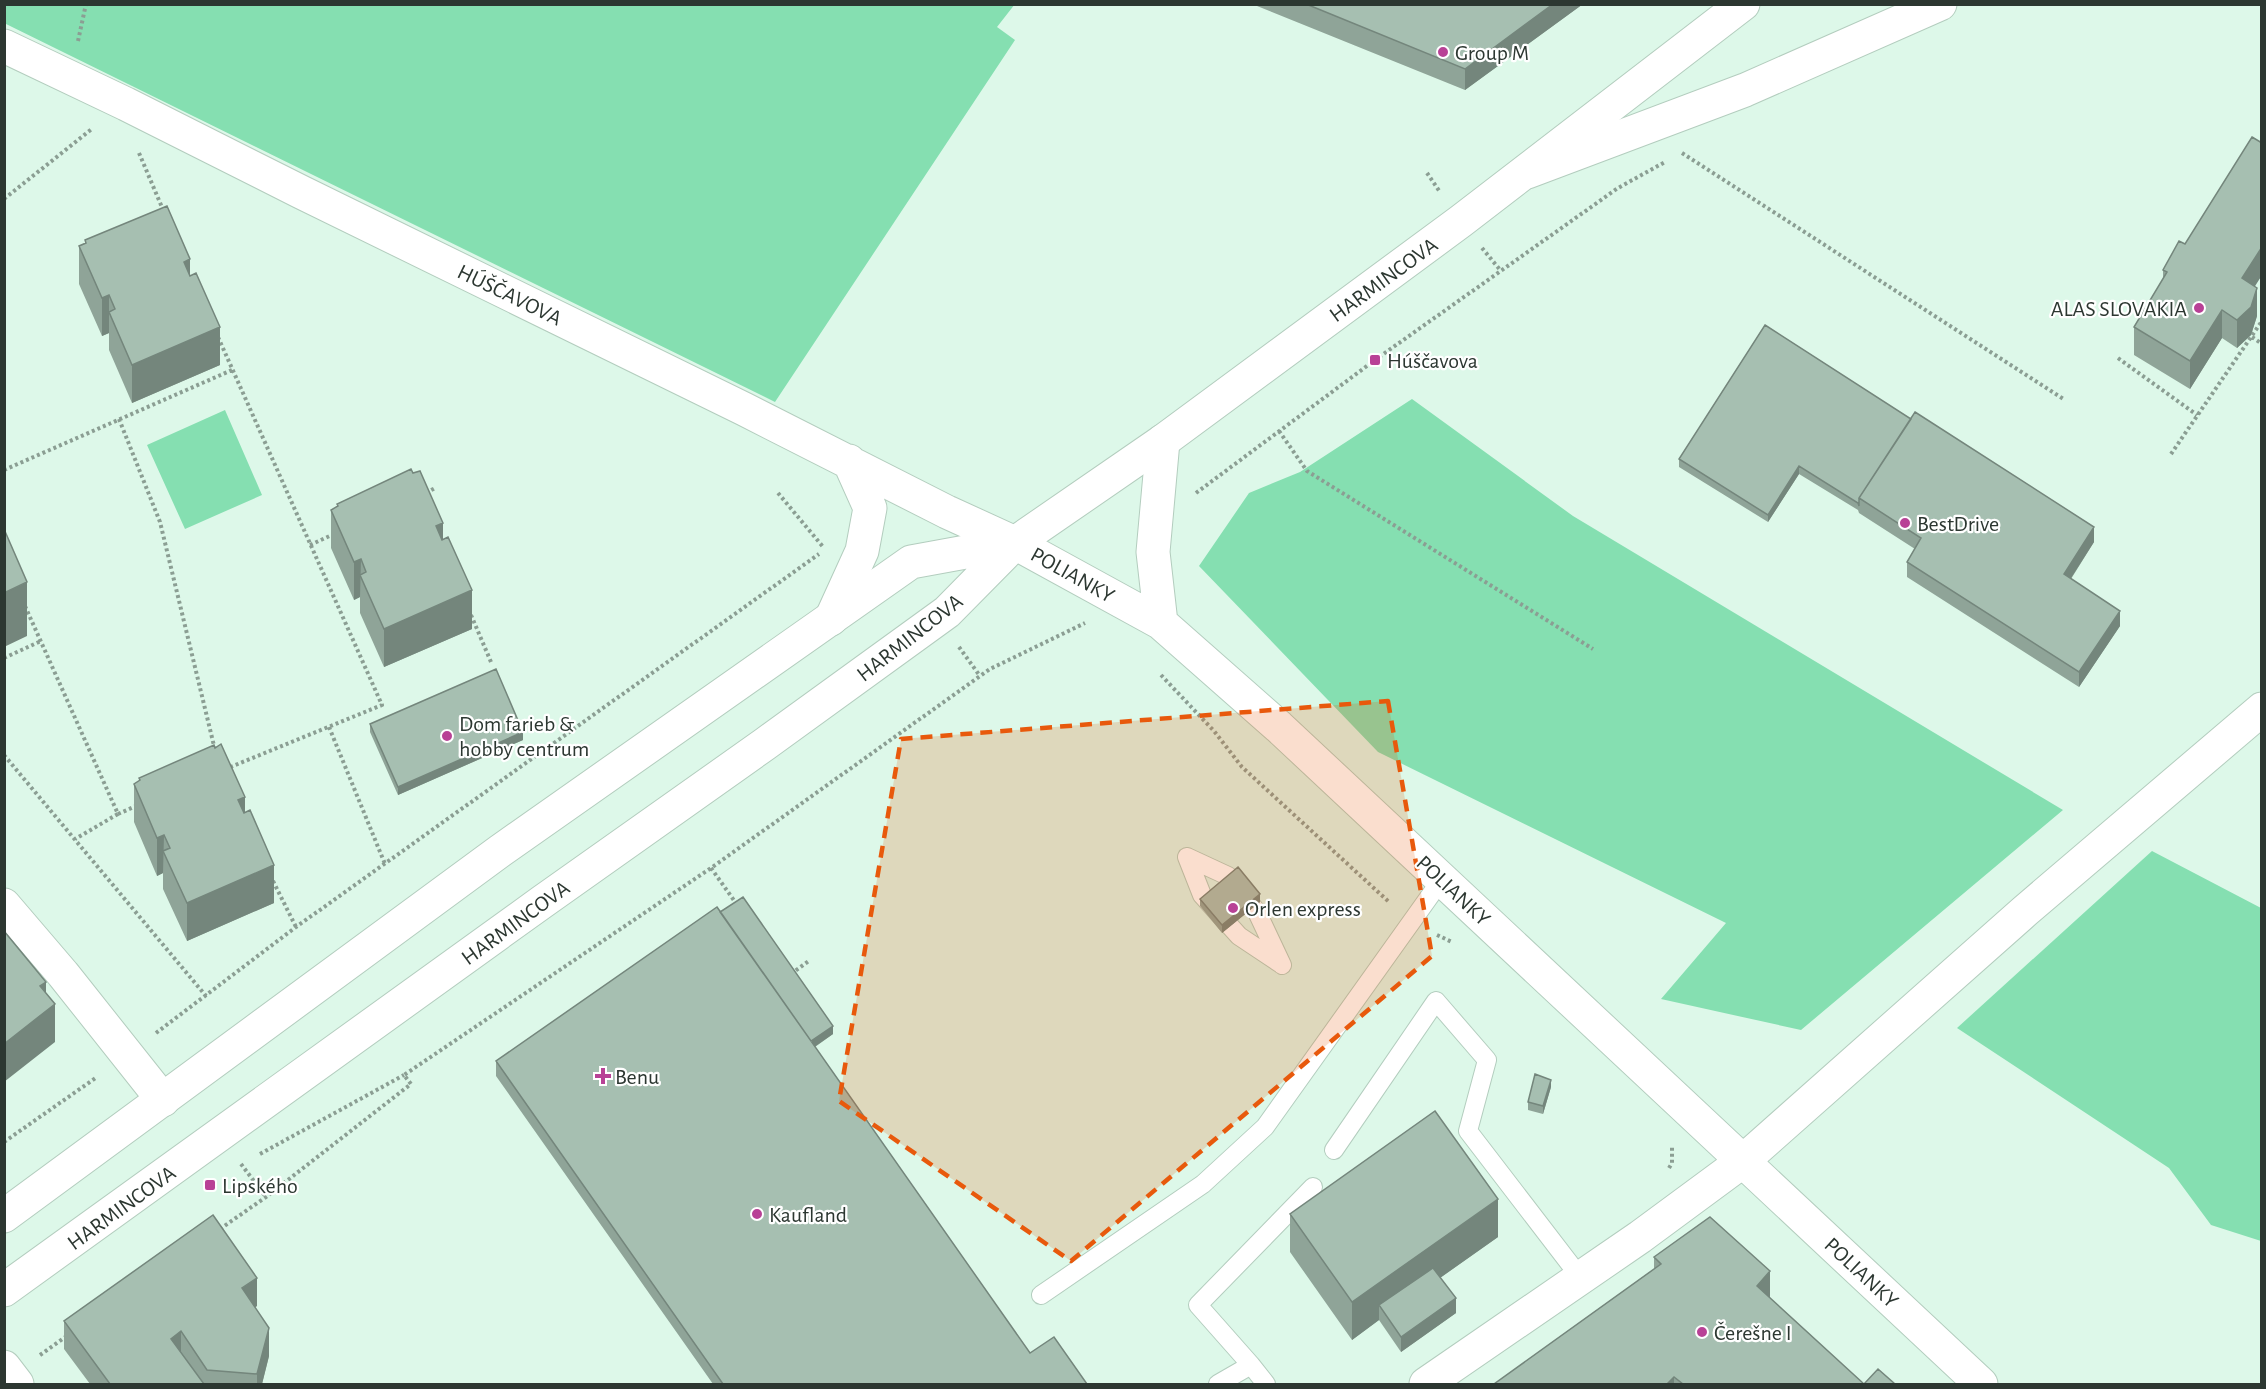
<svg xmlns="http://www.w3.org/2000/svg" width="2266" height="1389" font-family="'Alegreya Sans',sans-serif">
<rect width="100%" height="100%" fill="#ddf8e9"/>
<!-- green -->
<path fill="#85dfb1" d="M 1015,4 L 997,27 L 1015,40 L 775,402 L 4,23 L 5,4 Z
M 1412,399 L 1573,516 L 2063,810 L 1801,1030 L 1661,999 L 1726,923 L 1378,752 L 1199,566 L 1249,493 L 1300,472 Z
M 225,410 L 262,495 L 185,529 L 147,445 Z
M 2152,851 L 2261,908 L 2261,1241 L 2211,1225 L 2169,1168 L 1957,1028 Z"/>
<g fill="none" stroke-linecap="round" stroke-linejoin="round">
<!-- service casing -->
<g stroke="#b3cdbe" stroke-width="20">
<path id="service" d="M 1187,857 L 1228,876 L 1257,912 L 1282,965
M 1187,857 L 1202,895 L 1239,936 L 1281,964
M 1334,1150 L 1436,1001 L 1487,1060 L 1468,1131 L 1580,1277
M 1041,1295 L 1203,1184 L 1265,1127 L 1442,879
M 1251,1365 L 1198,1305 L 1313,1187
M 1218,1384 L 1251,1365 L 1266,1384"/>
</g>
<!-- minor casing -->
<g stroke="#b3cdbe" stroke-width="35">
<path id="minor" d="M 4,46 L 126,104 L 301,192 L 744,409 L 947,512 L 1015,543 L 1161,623 L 1279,727 L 1981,1384
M 831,619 L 862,551 L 870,508 L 849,461
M 1161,623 L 1153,552 L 1163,441
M 4,905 L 63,974 L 163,1100
M 4,1367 L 17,1384
M 1426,1384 L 1640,1237 L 1743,1161 L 2025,911 L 2262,709"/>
</g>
<!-- tertiary casing -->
<g stroke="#b3cdbe" stroke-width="35">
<path id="tertiary" d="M 4,1216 L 500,851 L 911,562 L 1015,543
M 4,1290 L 542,902 L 765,744 L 947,612 L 1015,543 L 1163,441 L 1461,221 L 1743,4"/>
</g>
<!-- motorway casing -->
<g stroke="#b3cdbe" stroke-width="35">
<path id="motorway" d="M 1527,172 L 1745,90 L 1940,4"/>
</g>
<!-- path -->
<path stroke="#8b9e93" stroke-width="4" stroke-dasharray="3 3" stroke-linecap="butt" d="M 78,41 L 86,4
M 139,153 L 164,212
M 1682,153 L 2065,400
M 1427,173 L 1440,192
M 4,199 L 93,128
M 1482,248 L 1501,271
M 218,337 L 382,705 L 228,768
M 2252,337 L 2262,344
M 2118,358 L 2197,415
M 119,419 L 160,522 L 215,750
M 1279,431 L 1307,471 L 1593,649
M 2171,454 L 2262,321
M 4,470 L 232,370
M 426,493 L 435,488
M 778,493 L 824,548
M 1196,493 L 1375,360 L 1618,188 L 1665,162
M 310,545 L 334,534
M 25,606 L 118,814 L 75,839
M 471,615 L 491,662
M 959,647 L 980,676
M 4,658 L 41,641
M 1161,675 L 1214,731 L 1242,767 L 1389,902
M 329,727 L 385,864
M 4,755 L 206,996
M 118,814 L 136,806
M 711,868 L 738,906
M 273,881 L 296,927
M 1437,935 L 1452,942
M 791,974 L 810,960
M 156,1033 L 296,927 L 819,554
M 4,1142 L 97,1077
M 260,1154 L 404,1075
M 241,1164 L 266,1197
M 1669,1168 L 1672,1163 L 1672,1147
M 220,1229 L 266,1197 L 411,1084 L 404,1075 L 711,868 L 990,669 L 1085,623
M 40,1355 L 68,1335"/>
<!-- service -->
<use href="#service" stroke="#fff" stroke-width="18"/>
<!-- minor -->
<use href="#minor" stroke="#fff" stroke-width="33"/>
<!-- tertiary -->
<use href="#tertiary" stroke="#fff" stroke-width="33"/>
<!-- motorway -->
<use href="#motorway" stroke="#fff" stroke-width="33"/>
</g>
<!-- wall -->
<path fill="#8fa498" d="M 1252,4 L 1583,4 L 1465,90 Z
M 2262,143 L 2262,275 L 2254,286 L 2257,316 L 2251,335 L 2237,348 L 2222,338 L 2190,389 L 2134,355 L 2134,327 L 2163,279 L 2163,270 L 2185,244 Z
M 85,240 L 190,276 L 220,365 L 132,403 L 109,350 L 109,333 L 102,336 L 79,284 L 79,246 L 85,243 Z
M 1765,325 L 2094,542 L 2071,579 L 2120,626 L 2079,687 L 1907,577 L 1907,562 L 1915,549 L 1859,513 L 1858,510 L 1799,474 L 1768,522 L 1679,467 L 1679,459 Z
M 337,504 L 443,540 L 472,629 L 384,667 L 360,613 L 360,597 L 354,600 L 331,548 L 331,510 L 337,507 Z
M 370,724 L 523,740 L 398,795 L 370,732 Z
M 139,778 L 245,813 L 274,903 L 187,941 L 163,889 L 163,873 L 157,876 L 134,822 L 134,784 L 139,781 Z
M 1200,899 L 1260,902 L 1222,933 L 1200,906 Z
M 720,912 L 833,1034 L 815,1047 L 1030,1353 L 1087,1384 L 713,1384 L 496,1076 L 496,1061 Z
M 1551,1087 L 1543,1114 L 1528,1110 L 1528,1102 Z
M 1290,1214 L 1498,1237 L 1440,1278 L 1456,1313 L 1401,1352 L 1379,1320 L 1352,1340 L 1290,1252 Z
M 1654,1257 L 1770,1298 L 1864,1384 L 1895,1384 L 1494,1384 L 1654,1269 Z
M 257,1306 L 255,1307 L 269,1356 L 262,1384 L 90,1384 L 64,1349 L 64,1321 Z"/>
<!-- shaded-wall -->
<path fill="#74867c" d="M 1553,4 L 1583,4 L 1465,90 L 1465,69 Z
M 2262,247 L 2262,275 L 2242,307 L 2242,278 Z
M 190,259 L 190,297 L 184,262 Z
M 2257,288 L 2257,316 L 2251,335 L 2237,348 L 2237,320 Z
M 109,295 L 109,333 L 102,336 L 102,298 Z
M 2222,310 L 2222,338 L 2190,389 L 2190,361 Z
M 220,327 L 220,365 L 132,403 L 132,365 Z
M 1799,466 L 1799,474 L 1768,522 L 1768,515 Z
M 443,523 L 443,562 L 436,526 Z
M 2094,527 L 2094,542 L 2064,589 L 2064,574 Z
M 361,559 L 360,597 L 354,600 L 354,562 Z
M 27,582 L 27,636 L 4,647 L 4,593 Z
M 472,590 L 472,629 L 384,667 L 384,629 Z
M 2120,611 L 2120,626 L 2079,687 L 2079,672 Z
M 523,732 L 523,740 L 398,795 L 398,787 Z
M 245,797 L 245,835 L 238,800 Z
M 164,835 L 163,873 L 157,876 L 157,838 Z
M 274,865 L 274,903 L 187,941 L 187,903 Z
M 1260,894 L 1260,902 L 1222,933 L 1222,925 Z
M 46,982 L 46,1011 L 55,1004 L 55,1042 L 4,1082 L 4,1044 L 40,986 Z
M 833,1026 L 833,1034 L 807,1052 L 807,1044 Z
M 1551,1080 L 1551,1087 L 1543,1114 L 1543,1106 Z
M 1498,1199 L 1498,1237 L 1386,1316 L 1379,1305 L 1379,1320 L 1352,1340 L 1352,1302 Z
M 1770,1271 L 1770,1325 L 1757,1286 Z
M 257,1278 L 257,1306 L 242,1316 L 242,1288 Z
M 1456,1298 L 1456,1313 L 1401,1352 L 1401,1337 Z
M 269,1328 L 269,1356 L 262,1384 L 257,1384 L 257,1374 Z
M 181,1331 L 181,1359 L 171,1339 Z
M 1674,1377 L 1674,1384 L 1667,1384 Z"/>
<!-- building -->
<path fill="#a6bfb1" stroke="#74867c" stroke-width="1.5" d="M 1306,4 L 1553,4 L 1465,69 Z
M 2252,137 L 2262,143 L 2262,247 L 2242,278 L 2257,288 L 2251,307 L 2237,320 L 2222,310 L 2190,361 L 2134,327 L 2167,272 L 2163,270 L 2179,241 L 2185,244 Z
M 167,206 L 190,259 L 184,262 L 190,276 L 196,273 L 220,327 L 132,365 L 109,312 L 115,309 L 109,295 L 102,298 L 79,246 L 86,243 L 85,240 Z
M 1765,325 L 1911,419 L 1859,498 L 1859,506 L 1858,503 L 1799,466 L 1768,515 L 1679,459 Z
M 1915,412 L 2094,527 L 2064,574 L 2120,611 L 2079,672 L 1907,562 L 1921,538 L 1859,498 Z
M 411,469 L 413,473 L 420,471 L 443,523 L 436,526 L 442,540 L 448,537 L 472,590 L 384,629 L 360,575 L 366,572 L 361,559 L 354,562 L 331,510 L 338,506 L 337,504 Z
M 4,529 L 27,582 L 4,593 Z
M 496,669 L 523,732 L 398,787 L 370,724 Z
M 221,744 L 245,797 L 238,800 L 244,813 L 250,810 L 274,865 L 187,903 L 163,851 L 170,848 L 164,835 L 157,838 L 134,784 L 140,780 L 139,778 L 214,745 L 215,748 Z
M 1238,867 L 1260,894 L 1222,925 L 1200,899 Z
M 743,897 L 833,1026 L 811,1041 L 720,912 Z
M 717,907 L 1030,1353 L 1054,1337 L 1087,1384 L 723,1384 L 496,1061 Z
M 4,931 L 46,982 L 40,986 L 55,1004 L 4,1044 Z
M 1535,1074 L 1551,1080 L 1543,1106 L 1528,1102 Z
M 1435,1111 L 1498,1199 L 1352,1302 L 1290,1214 Z
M 213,1215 L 257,1278 L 242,1288 L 269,1328 L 257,1374 L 207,1370 L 181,1331 L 171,1339 L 204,1384 L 110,1384 L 64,1321 Z
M 1710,1217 L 1770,1271 L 1757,1286 L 1864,1384 L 1878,1369 L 1895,1384 L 1683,1384 L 1674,1377 L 1667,1384 L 1494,1384 L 1661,1264 L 1654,1257 Z
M 1433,1268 L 1456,1298 L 1401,1337 L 1379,1305 Z"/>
<!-- marked area -->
<path fill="#e8590c" fill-opacity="0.2" stroke="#e8590c" stroke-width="4.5" stroke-dasharray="12 8" stroke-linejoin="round" d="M 1388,701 L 1432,956 L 1071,1261 L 839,1101 L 901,739 Z"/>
<!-- markers -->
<g fill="#b84196" stroke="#fff" stroke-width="2">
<circle cx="1443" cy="52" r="6"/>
<circle cx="2199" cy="308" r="6"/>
<rect x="1369" y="354" width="12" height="12" rx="3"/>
<circle cx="1905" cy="523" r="6"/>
<circle cx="447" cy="736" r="6"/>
<circle cx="1233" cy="908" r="6"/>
<path d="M600 1067h6v6h6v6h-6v6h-6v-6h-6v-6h6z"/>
<rect x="204" y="1179" width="12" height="12" rx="3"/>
<circle cx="757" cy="1214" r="6"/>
<circle cx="1702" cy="1332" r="6"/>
</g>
<g text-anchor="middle" stroke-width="4.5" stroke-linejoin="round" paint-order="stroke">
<!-- poi labels -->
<g font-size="22" fill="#2c3731" stroke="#fff" text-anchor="start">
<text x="1455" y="60">Group M</text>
<text x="2187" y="316" text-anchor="end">ALAS SLOVAKIA</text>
<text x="1387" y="368">Húščavova</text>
<text x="1917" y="531">BestDrive</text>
<text x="459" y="731">Dom farieb &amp;<tspan x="459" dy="25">hobby centrum</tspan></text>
<text x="1245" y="916">Orlen express</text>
<text x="615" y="1084">Benu</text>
<text x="222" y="1193">Lipského</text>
<text x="769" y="1222">Kaufland</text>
<text x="1714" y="1340">Čerešne I</text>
</g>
<!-- street labels -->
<g font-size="22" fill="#2c3731" stroke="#fff">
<text transform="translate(1383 279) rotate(-36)" y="8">HARMINCOVA</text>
<text transform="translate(510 294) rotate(26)" y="8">HÚŠČAVOVA</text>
<text transform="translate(1073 574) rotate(29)" y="8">POLIANKY</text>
<text transform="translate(909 637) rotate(-38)" y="8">HARMINCOVA</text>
<text transform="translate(1454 890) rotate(43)" y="8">POLIANKY</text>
<text transform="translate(515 922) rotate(-36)" y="8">HARMINCOVA</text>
<text transform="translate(121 1207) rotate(-36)" y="8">HARMINCOVA</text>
<text transform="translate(1862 1272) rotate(43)" y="8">POLIANKY</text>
</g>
</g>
<!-- border -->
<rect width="2266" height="1389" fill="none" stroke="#2c3731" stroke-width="12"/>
</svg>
